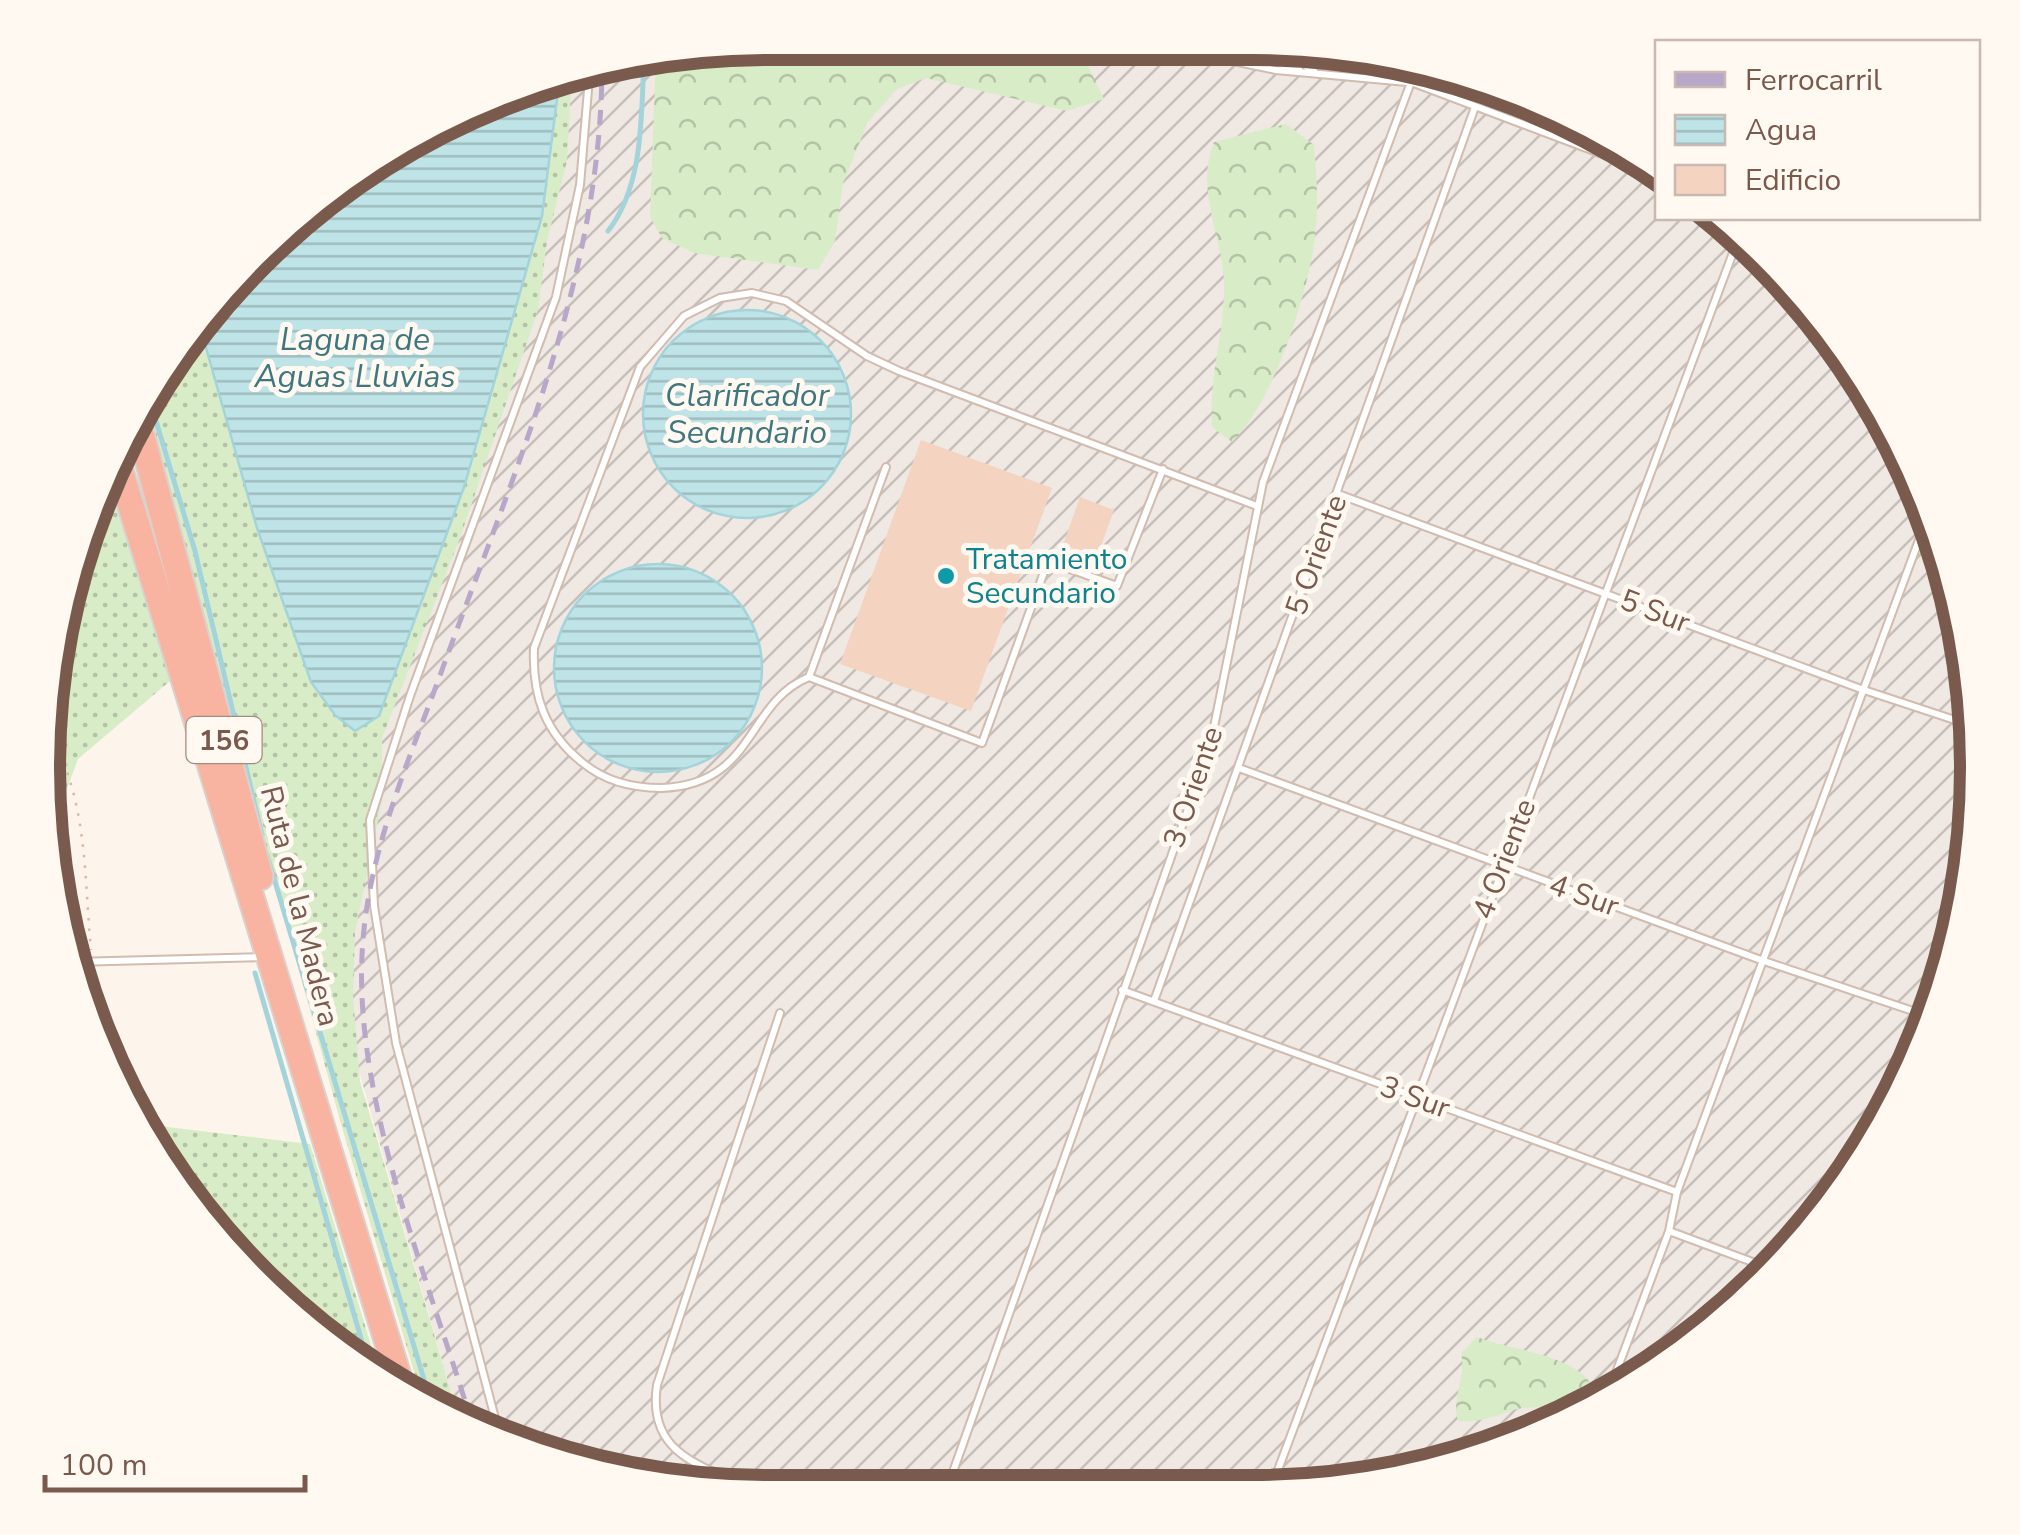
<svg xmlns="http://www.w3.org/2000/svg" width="2020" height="1535" font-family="'Nunito Sans',sans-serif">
<defs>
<pattern id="industrial-furrows" width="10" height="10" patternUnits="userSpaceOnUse" patternTransform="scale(2.5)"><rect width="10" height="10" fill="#efe8e3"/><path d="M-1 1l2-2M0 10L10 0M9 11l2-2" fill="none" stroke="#c7bfba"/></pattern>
<pattern id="grass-dots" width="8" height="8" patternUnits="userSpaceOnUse" patternTransform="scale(2.5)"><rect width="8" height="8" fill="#d8ecc8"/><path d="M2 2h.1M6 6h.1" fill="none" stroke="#b4c2a5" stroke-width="1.8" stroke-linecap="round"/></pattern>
<pattern id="forest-crowns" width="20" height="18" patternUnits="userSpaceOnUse" patternTransform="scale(2.5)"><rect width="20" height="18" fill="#d8ecc8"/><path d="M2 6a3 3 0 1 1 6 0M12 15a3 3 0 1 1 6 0" fill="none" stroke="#b4c2a5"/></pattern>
<pattern id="water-rules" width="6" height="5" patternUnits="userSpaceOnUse" patternTransform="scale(2.5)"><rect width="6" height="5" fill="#bee4e8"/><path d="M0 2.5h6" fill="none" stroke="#9fbcbe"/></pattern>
</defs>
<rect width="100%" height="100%" fill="#fdf5eb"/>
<!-- industrial -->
<path fill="url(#industrial-furrows)" d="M 768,43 L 1299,44 L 1441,67 L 1656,165 L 1658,218 L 1720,218 L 1766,255 L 1855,364 L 1922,490 L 1963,625 L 1977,767 L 1964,908 L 1923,1044 L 1856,1170 L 1766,1280 L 1656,1370 L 1486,1454 L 1347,1486 L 672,1486 L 534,1454 L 458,1416 L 162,385 L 254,255 L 404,140 L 579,67 Z"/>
<!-- grass -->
<path fill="url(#grass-dots)" d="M 572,70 L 567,161 L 547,241 L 538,310 L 460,538 L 382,738 L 382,801 L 355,932 L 353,997 L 360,1081 L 458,1416 L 422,1399 L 341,1124 L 145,408 L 201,330 L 257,528 L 311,682 L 379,716 L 464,487 L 542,216 L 560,76 Z
M 107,477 L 170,681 L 78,759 L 49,837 L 44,814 L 57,625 Z
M 142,1124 L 310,1144 L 381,1378 L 365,1371 C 275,1296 195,1232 142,1124 Z"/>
<!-- forest -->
<path fill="url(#forest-crowns)" d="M 768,43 L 1052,43 L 1087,64 L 1104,99 L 1067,111 L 926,78 L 897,89 L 868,122 L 843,183 L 835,241 L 818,270 L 694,253 L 662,238 L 650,217 L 656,57 Z
M 1286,124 L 1314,145 C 1317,178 1319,212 1314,245 C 1305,302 1273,402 1232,442 L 1212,427 C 1209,374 1224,336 1224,287 C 1224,236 1194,193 1214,142 Z
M 1477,1337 C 1510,1351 1592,1355 1596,1399 L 1564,1416 C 1518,1392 1503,1425 1458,1421 C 1451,1395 1467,1379 1461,1353 Z"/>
<!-- water -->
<path fill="url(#water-rules)" stroke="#a3d4db" stroke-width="2.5" d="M 560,76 L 542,216 L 464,487 L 379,716 L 355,731 L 335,715 L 311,682 L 257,528 L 201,330 L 254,255 L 404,140 Z
M643 414a104 104 0 1 1 208 0a104 104 0 1 1-208 0Z
M554 668a104 104 0 1 1 208 0a104 104 0 1 1-208 0Z"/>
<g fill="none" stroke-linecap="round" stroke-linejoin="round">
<!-- stream -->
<path stroke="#a3d4db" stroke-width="5" d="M 608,231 C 644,185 641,116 644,59
M 150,401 L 195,551 L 262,835
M 47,830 L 61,784 L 48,751
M 267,855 L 431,1403
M 255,973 L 371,1373"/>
</g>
<!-- building -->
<path fill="#f4d3c1" d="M 921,440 L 1052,488 L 971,711 L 840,664 Z
M 1080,497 L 1114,510 L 1097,557 L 1063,545 Z"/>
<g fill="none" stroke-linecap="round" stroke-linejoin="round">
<!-- lane casing -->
<g stroke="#d1bcaf" stroke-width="10">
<path id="lane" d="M 1151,44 L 1276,70 L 1407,82
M 1208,44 L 1299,69
M 1269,44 L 1314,71
M 1363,54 L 1411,82 L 1658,175
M 886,467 L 809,677 L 982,743 L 1048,561 L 1117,586 L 1163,469
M 1338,494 L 1861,689 L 1973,726
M 809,677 C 745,703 756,785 661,788 C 632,788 606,782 583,763 C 545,733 532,696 534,648 L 640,367 L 684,316 L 720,298 L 752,293 L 786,301 L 867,356 L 899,371 L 1257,506
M 1239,768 L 1761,960 L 1931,1017
M 73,962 L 261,957
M 1122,990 L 1677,1192
M 1154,1001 L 1475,107
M 1669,1231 L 1774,1270
M 1615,1390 L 1614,1378 L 1669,1231 L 1677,1192 L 1929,513
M 500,1437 L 396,1043 L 374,906 L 370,820 L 410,696 L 556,297 L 580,185 L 590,66
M 750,1486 C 698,1466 647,1452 657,1385 L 780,1013
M 948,1486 L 1210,747 L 1263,482 L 1411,82
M 1272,1486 L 1740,234"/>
</g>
<!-- highway casing -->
<g stroke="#dad1cd" stroke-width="29">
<path id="highway" d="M 137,419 L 260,877
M 115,454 L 402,1389"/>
</g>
<!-- path -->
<path stroke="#dab6a3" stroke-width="2.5" stroke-dasharray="2.5 8" stroke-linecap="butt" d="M 49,735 C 88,797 84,878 91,950"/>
<!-- lane -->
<use href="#lane" stroke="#fff" stroke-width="6"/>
<!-- highway -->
<use href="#highway" stroke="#f8b4a1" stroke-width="25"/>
<!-- rail -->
<path stroke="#b8a7c9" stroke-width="5" stroke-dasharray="15 10" stroke-linecap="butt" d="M 472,1423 C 429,1282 355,1103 362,956 C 366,859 405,770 438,681 C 510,481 602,280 602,64"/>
</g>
<!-- markers -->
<circle fill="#0f9aa8" stroke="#fff9f2" stroke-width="4" cx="946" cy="576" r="10"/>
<g text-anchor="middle" stroke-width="10" stroke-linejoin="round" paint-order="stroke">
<!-- shield labels -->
<rect fill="#fff9f2" stroke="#a28a7e" stroke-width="2.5" x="186.5" y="717" width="75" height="46" rx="8"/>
<g font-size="28" font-weight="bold" fill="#7a5a4c">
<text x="224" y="750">156</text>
</g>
<!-- street labels -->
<g font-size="30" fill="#7a5a4c" stroke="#fff9f2">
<text transform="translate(1316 555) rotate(-70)" y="10">5 Oriente</text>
<text transform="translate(1655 611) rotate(21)" y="10">5 Sur</text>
<text transform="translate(1193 787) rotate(-71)" y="10">3 Oriente</text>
<text transform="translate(1504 859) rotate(-69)" y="10">4 Oriente</text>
<text transform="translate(1584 895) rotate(20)" y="10">4 Sur</text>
<text transform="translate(300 906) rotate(76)" y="10">Ruta de la Madera</text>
<text transform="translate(1415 1097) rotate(20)" y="10">3 Sur</text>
</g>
<!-- culture labels -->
<g font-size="30" fill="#0d838f" stroke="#fff9f2" text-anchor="start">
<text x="966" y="569">Tratamiento<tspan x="966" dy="34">Secundario</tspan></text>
</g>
<!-- water labels -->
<g font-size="32" font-style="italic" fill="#3e777f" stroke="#fff9f2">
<text x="355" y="350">Laguna de<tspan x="355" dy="37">Aguas Lluvias</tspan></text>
<text x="747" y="406">Clarificador<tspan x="747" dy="37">Secundario</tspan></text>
</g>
</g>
<!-- crop -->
<path d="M0 0H2020V1535H0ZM767 60H1253A707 707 0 0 1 1960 767V768A707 707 0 0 1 1253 1475H767A707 707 0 0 1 60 768V767A707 707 0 0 1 767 60Z" fill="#fff9f2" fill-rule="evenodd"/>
<path fill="none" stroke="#7a5a4c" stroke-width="12" d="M767 60H1253A707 707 0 0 1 1960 767V768A707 707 0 0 1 1253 1475H767A707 707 0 0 1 60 768V767A707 707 0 0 1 767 60Z"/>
<!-- legend -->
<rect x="1655" y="40" width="325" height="180" fill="#fff9f2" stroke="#cab9b0" stroke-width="2.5"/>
<rect x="1675" y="72" width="50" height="15" fill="#b8a7c9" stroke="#cab9b0" stroke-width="2.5"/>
<text x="1745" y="90" font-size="30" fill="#7a5a4c">Ferrocarril</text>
<rect x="1675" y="115" width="50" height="30" fill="url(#water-rules)" stroke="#cab9b0" stroke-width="2.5"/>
<text x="1745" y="140" font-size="30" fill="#7a5a4c">Agua</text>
<rect x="1675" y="165" width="50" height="30" fill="#f4d3c1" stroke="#cab9b0" stroke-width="2.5"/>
<text x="1745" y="190" font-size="30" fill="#7a5a4c">Edificio</text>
<!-- scale -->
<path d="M45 1475v15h260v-15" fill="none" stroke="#7a5a4c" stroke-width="5"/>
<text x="60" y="1475" font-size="30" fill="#7a5a4c" stroke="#fff9f2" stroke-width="8" paint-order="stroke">100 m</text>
</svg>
